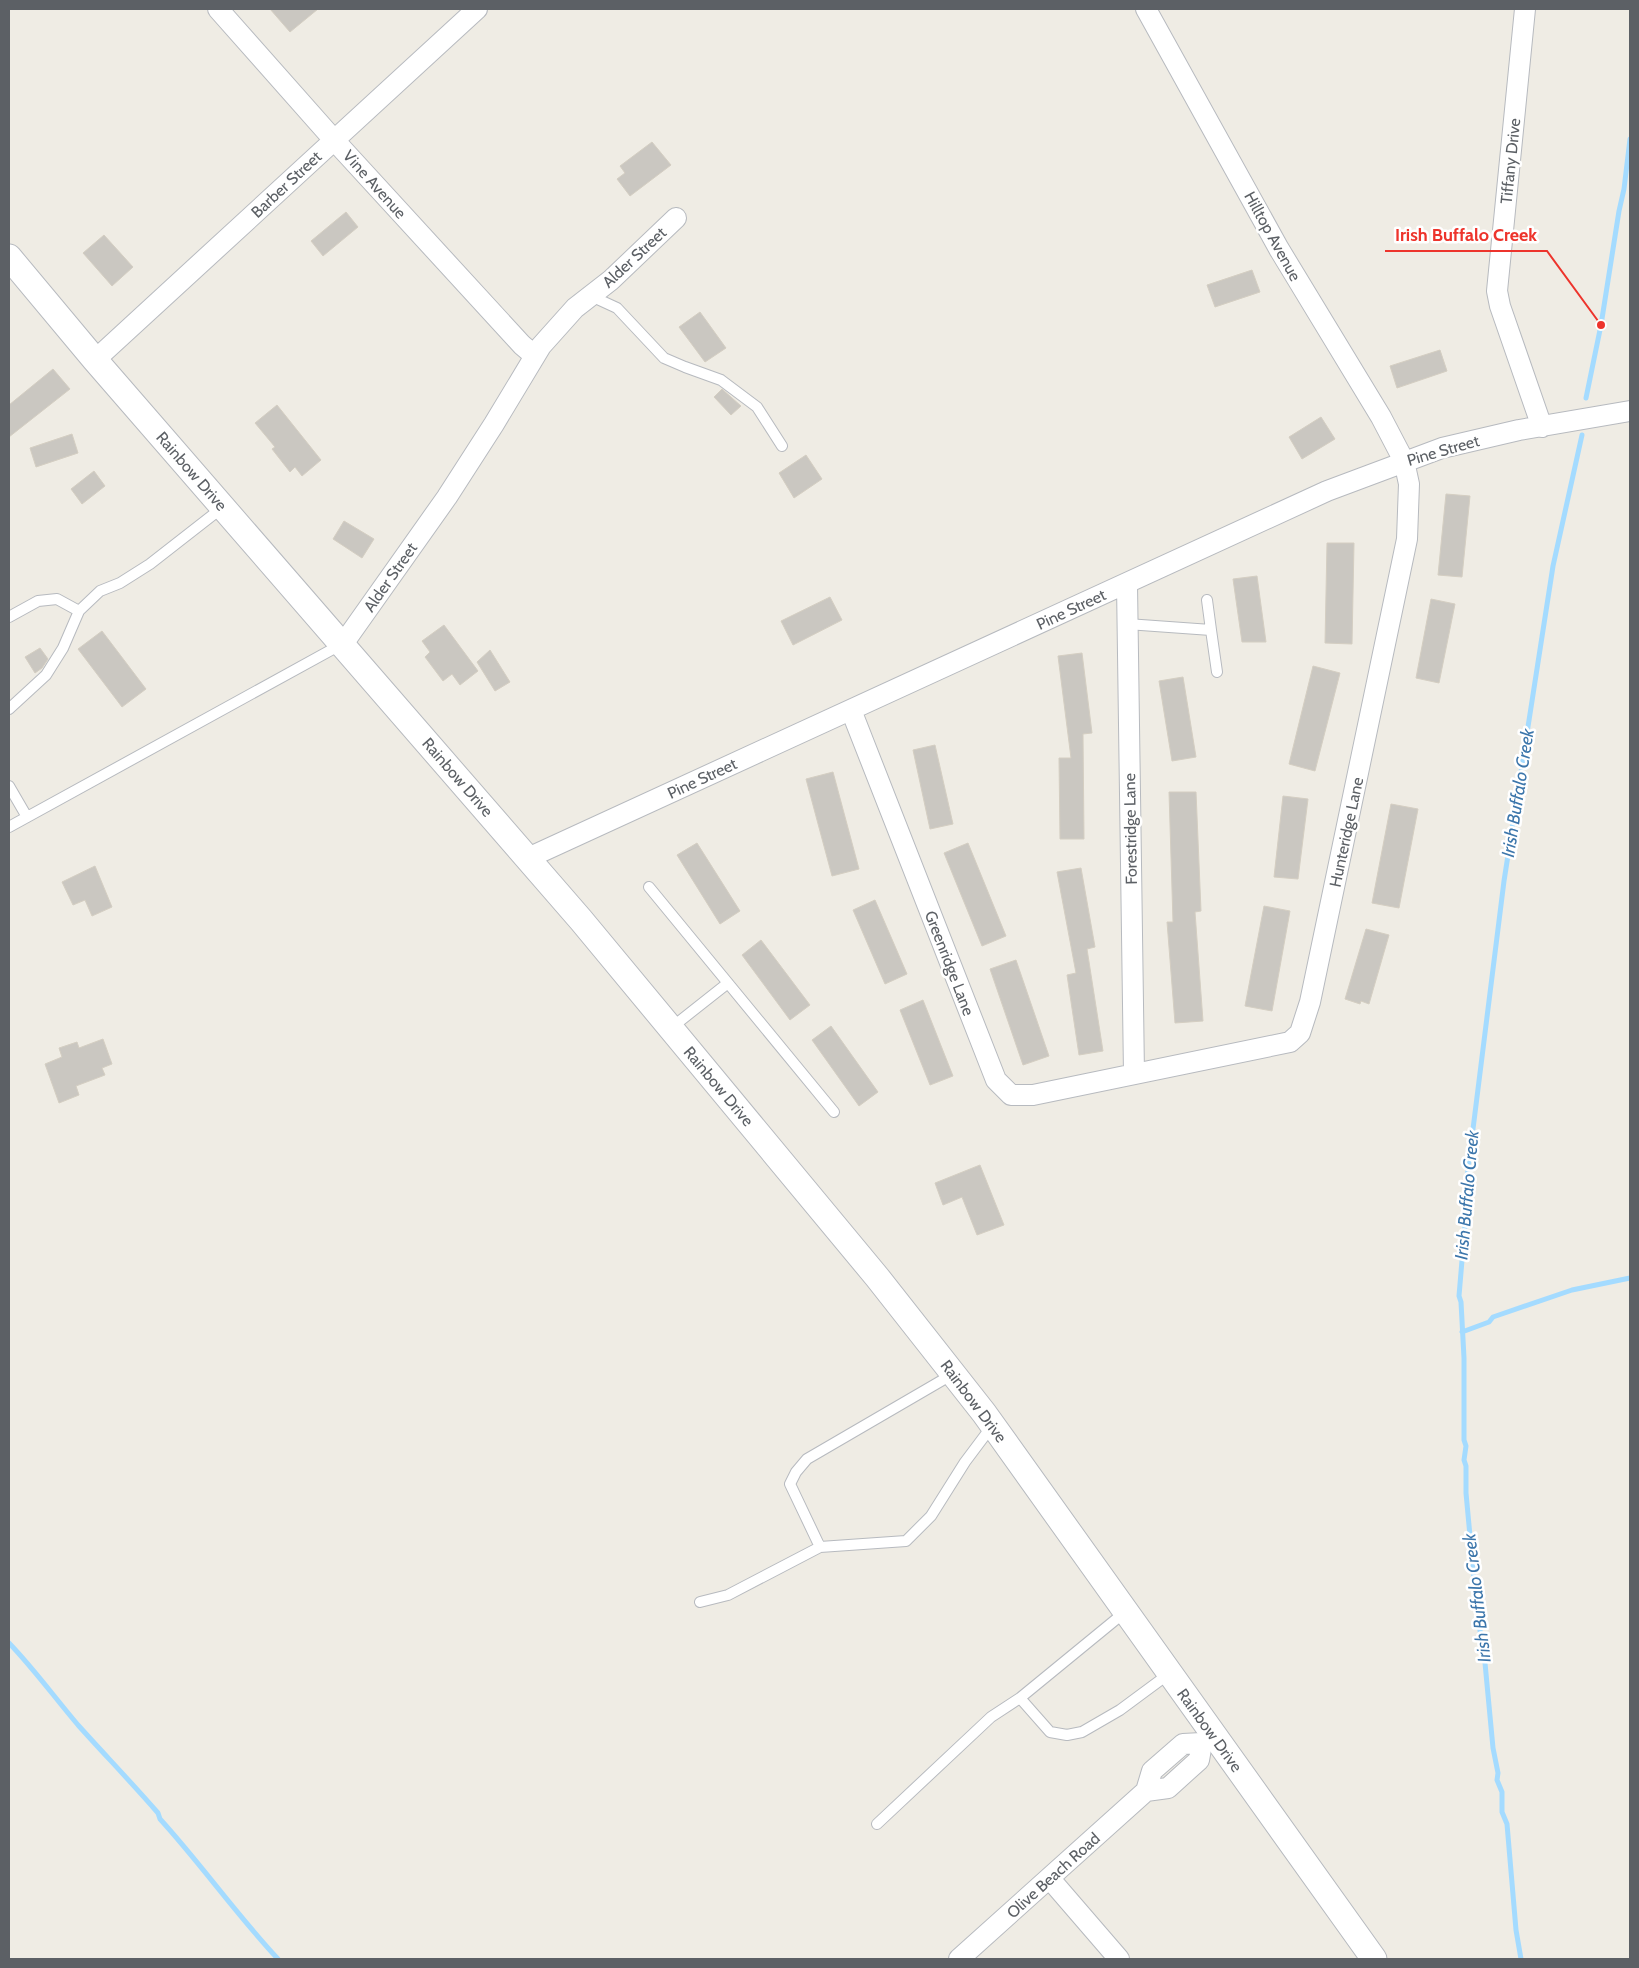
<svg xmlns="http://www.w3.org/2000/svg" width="1639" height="1968" font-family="Cabin,sans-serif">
<rect width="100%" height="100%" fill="#efece4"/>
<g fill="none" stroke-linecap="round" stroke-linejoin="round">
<!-- stream -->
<path stroke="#a4dbff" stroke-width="5" d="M 1586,398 L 1601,325 L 1619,211 L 1624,189 L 1630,139
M 1462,1332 L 1489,1322 L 1493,1317 L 1572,1290 L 1630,1278
M 9,1643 C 34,1669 55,1698 78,1725 C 104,1754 132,1783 158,1813 L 160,1819 C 201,1864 236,1914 278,1959
M 1521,1959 L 1516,1930 L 1507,1824 L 1502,1812 L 1502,1792 L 1497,1780 L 1498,1773 L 1493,1748 L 1485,1663 L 1477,1611 L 1466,1493 L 1466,1466 L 1464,1460 L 1466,1446 L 1464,1440 L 1464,1358 L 1461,1302 L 1459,1296 L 1466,1213 L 1465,1193 L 1504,881 L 1553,566 L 1582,435"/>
</g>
<!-- building -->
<path fill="#cac7c1" stroke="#d4cec2" d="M 270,9 L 318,9 L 290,32 Z
M 652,142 L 671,165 L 630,196 L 617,179 L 625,173 L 620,166 Z
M 346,212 L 358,227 L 323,256 L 311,241 Z
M 104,235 L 133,267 L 112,286 L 83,253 Z
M 1252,270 L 1260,292 L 1215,307 L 1207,285 Z
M 700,312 L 726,348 L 705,362 L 679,327 Z
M 1440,350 L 1447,371 L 1397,388 L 1390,366 Z
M 53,369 L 70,389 L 9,437 L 9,405 Z
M 722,389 L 741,406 L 731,415 L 714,397 Z
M 277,405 L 321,460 L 302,476 L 295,467 L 290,472 L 272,449 L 275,447 L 255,423 Z
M 1321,417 L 1335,439 L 1302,459 L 1289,437 Z
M 72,434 L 78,453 L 36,467 L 30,448 Z
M 806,455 L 822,479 L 794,498 L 779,473 Z
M 94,471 L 105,486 L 82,504 L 71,489 Z
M 1446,494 L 1470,496 L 1462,577 L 1438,575 Z
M 344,521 L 374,539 L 362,558 L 333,539 Z
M 1327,543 L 1354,543 L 1352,644 L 1325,643 Z
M 1257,576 L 1266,642 L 1242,642 L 1233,579 Z
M 830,597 L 842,620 L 793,645 L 781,621 Z
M 1431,599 L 1455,604 L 1439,683 L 1416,678 Z
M 444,625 L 478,671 L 460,685 L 452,674 L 443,681 L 425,657 L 430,652 L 422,641 Z
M 102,631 L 146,689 L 122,707 L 78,649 Z
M 40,648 L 48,659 L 42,668 L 35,673 L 25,657 Z
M 490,650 L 510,682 L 495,691 L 477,662 Z
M 1082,653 L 1092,733 L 1083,734 L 1084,839 L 1060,839 L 1059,758 L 1071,758 L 1058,656 Z
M 1313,666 L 1340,673 L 1315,771 L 1289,764 Z
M 1183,677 L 1196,757 L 1172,761 L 1159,681 Z
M 935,745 L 953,824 L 930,829 L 913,750 Z
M 833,772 L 859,869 L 832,876 L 806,779 Z
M 1169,792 L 1196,792 L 1201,911 L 1195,912 L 1203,1021 L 1175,1023 L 1167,922 L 1173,922 Z
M 1283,796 L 1308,799 L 1298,879 L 1274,877 Z
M 1391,804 L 1418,809 L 1399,908 L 1372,903 Z
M 697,843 L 740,911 L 720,924 L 677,855 Z
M 968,843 L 1006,936 L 982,946 L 944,853 Z
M 95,866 L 112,907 L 92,916 L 85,900 L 73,905 L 62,882 Z
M 1081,868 L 1095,947 L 1087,949 L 1103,1051 L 1079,1055 L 1067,975 L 1076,973 L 1057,872 Z
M 875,900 L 907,974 L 885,984 L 853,910 Z
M 1264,906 L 1290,911 L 1272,1011 L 1245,1006 Z
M 1366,929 L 1389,935 L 1369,1004 L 1361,1001 L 1360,1004 L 1345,999 Z
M 761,940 L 810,1005 L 790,1020 L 742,955 Z
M 1016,960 L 1049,1056 L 1023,1065 L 990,969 Z
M 923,1000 L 953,1076 L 930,1085 L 900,1010 Z
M 831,1026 L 878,1092 L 859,1106 L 812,1040 Z
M 103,1039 L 112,1064 L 102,1068 L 105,1075 L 76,1086 L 79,1095 L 59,1103 L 45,1064 L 62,1057 L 59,1048 L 77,1042 L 79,1048 Z
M 980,1165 L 1004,1225 L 977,1235 L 962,1197 L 943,1205 L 935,1183 Z"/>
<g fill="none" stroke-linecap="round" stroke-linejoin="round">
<!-- service casing -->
<g stroke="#b7babf" stroke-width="12">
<path id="service" d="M 591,296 L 617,308 L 664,358 L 685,367 L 721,380 L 757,407 L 782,446
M 9,617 L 38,601 L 57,599 L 79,611
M 1127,624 L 1211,630 L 1207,600
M 1211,630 L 1217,672
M 9,709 L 46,675 L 63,648 L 79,611 L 100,591 L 120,583 L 150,564 L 223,507
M 9,786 L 27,817
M 9,827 L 342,644
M 649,887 L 834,1112
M 671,1028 L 728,983
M 820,1547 L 790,1484 L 796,1472 L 807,1459 L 953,1374
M 700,1602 L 728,1595 L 820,1547 L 906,1541 L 931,1516 L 965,1462 L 992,1426
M 1020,1698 L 1050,1732 L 1067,1735 L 1082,1732 L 1120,1710 L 1170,1673
M 877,1824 L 991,1717 L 1020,1698 L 1125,1612"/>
</g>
<!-- minor casing -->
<g stroke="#b7babf" stroke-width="22">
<path id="minor" d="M 218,9 L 334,140 L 522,345 L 535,356
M 1525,9 L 1497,291 L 1500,306 L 1542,427
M 95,360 L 477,9
M 1127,584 L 1134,1074
M 343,644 L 447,497 L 494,424 L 541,346 L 575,308 L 611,280 L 676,218
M 851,710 L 996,1080 L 1011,1095 L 1033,1095 L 1290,1042 L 1300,1033 L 1310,1002 L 1407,539 L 1409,484 L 1404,461 L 1381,417 L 1279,249 L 1146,9
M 528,858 L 1327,491 L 1442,448 L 1519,430 L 1630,411
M 1146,1791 L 1168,1788 L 1199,1760 L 1202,1743
M 1050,1879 L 1119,1959
M 959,1959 L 1146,1791 L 1152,1771 L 1183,1744 L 1202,1743 L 1213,1733"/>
</g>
<!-- tertiary casing -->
<g stroke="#b7babf" stroke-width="27">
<path id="tertiary" d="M 9,257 L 95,360 L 581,920 L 877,1277 L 984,1413 L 1374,1959"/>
</g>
<!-- service -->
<use href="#service" stroke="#fff" stroke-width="10"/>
<!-- minor -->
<use href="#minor" stroke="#fff" stroke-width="20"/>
<!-- tertiary -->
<use href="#tertiary" stroke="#fff" stroke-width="25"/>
</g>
<g text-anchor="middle" stroke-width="5" stroke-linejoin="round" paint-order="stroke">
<!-- street labels -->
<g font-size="16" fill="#5c6065" stroke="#fff">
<text transform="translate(1510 161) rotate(-84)" y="6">Tiffany Drive</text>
<text transform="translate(286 184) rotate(-43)" y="6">Barber Street</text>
<text transform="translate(375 184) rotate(48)" y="6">Vine Avenue</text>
<text transform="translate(1273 236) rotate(61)" y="6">Hilltop Avenue</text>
<text transform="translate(634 257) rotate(-43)" y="6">Alder Street</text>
<text transform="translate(1443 450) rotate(-16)" y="6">Pine Street</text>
<text transform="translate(192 471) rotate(49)" y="6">Rainbow Drive</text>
<text transform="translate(390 577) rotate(-55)" y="6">Alder Street</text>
<text transform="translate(1071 609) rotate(-25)" y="6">Pine Street</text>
<text transform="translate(458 777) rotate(49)" y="6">Rainbow Drive</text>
<text transform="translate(702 778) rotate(-25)" y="6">Pine Street</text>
<text transform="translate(1130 829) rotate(-91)" y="6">Forestridge Lane</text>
<text transform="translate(1346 832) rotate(-78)" y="6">Hunteridge Lane</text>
<text transform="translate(950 963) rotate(69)" y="6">Greenridge Lane</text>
<text transform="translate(719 1086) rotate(50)" y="6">Rainbow Drive</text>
<text transform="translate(974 1401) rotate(53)" y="6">Rainbow Drive</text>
<text transform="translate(1210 1730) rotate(54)" y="6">Rainbow Drive</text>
<text transform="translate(1053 1875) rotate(-42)" y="6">Olive Beach Road</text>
</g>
<!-- water labels -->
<g font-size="18" font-style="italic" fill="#3c76ab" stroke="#fff">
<text transform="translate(1518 793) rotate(-81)" y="6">Irish Buffalo Creek</text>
<text transform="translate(1467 1195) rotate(-85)" y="6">Irish Buffalo Creek</text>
<text transform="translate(1477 1598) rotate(-97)" y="6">Irish Buffalo Creek</text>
</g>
</g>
<!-- callouts -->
<path fill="none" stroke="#ed342c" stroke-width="2" d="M1601 325L1547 251H1385"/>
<circle fill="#ed342c" stroke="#fff" stroke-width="2" cx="1601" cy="325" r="5"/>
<g font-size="18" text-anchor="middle" font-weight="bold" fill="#ed342c" stroke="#fff" stroke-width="5" stroke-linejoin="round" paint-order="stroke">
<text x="1466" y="241">Irish Buffalo Creek</text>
</g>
<!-- border -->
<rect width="1639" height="1968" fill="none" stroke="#5c6065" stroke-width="20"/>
</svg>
